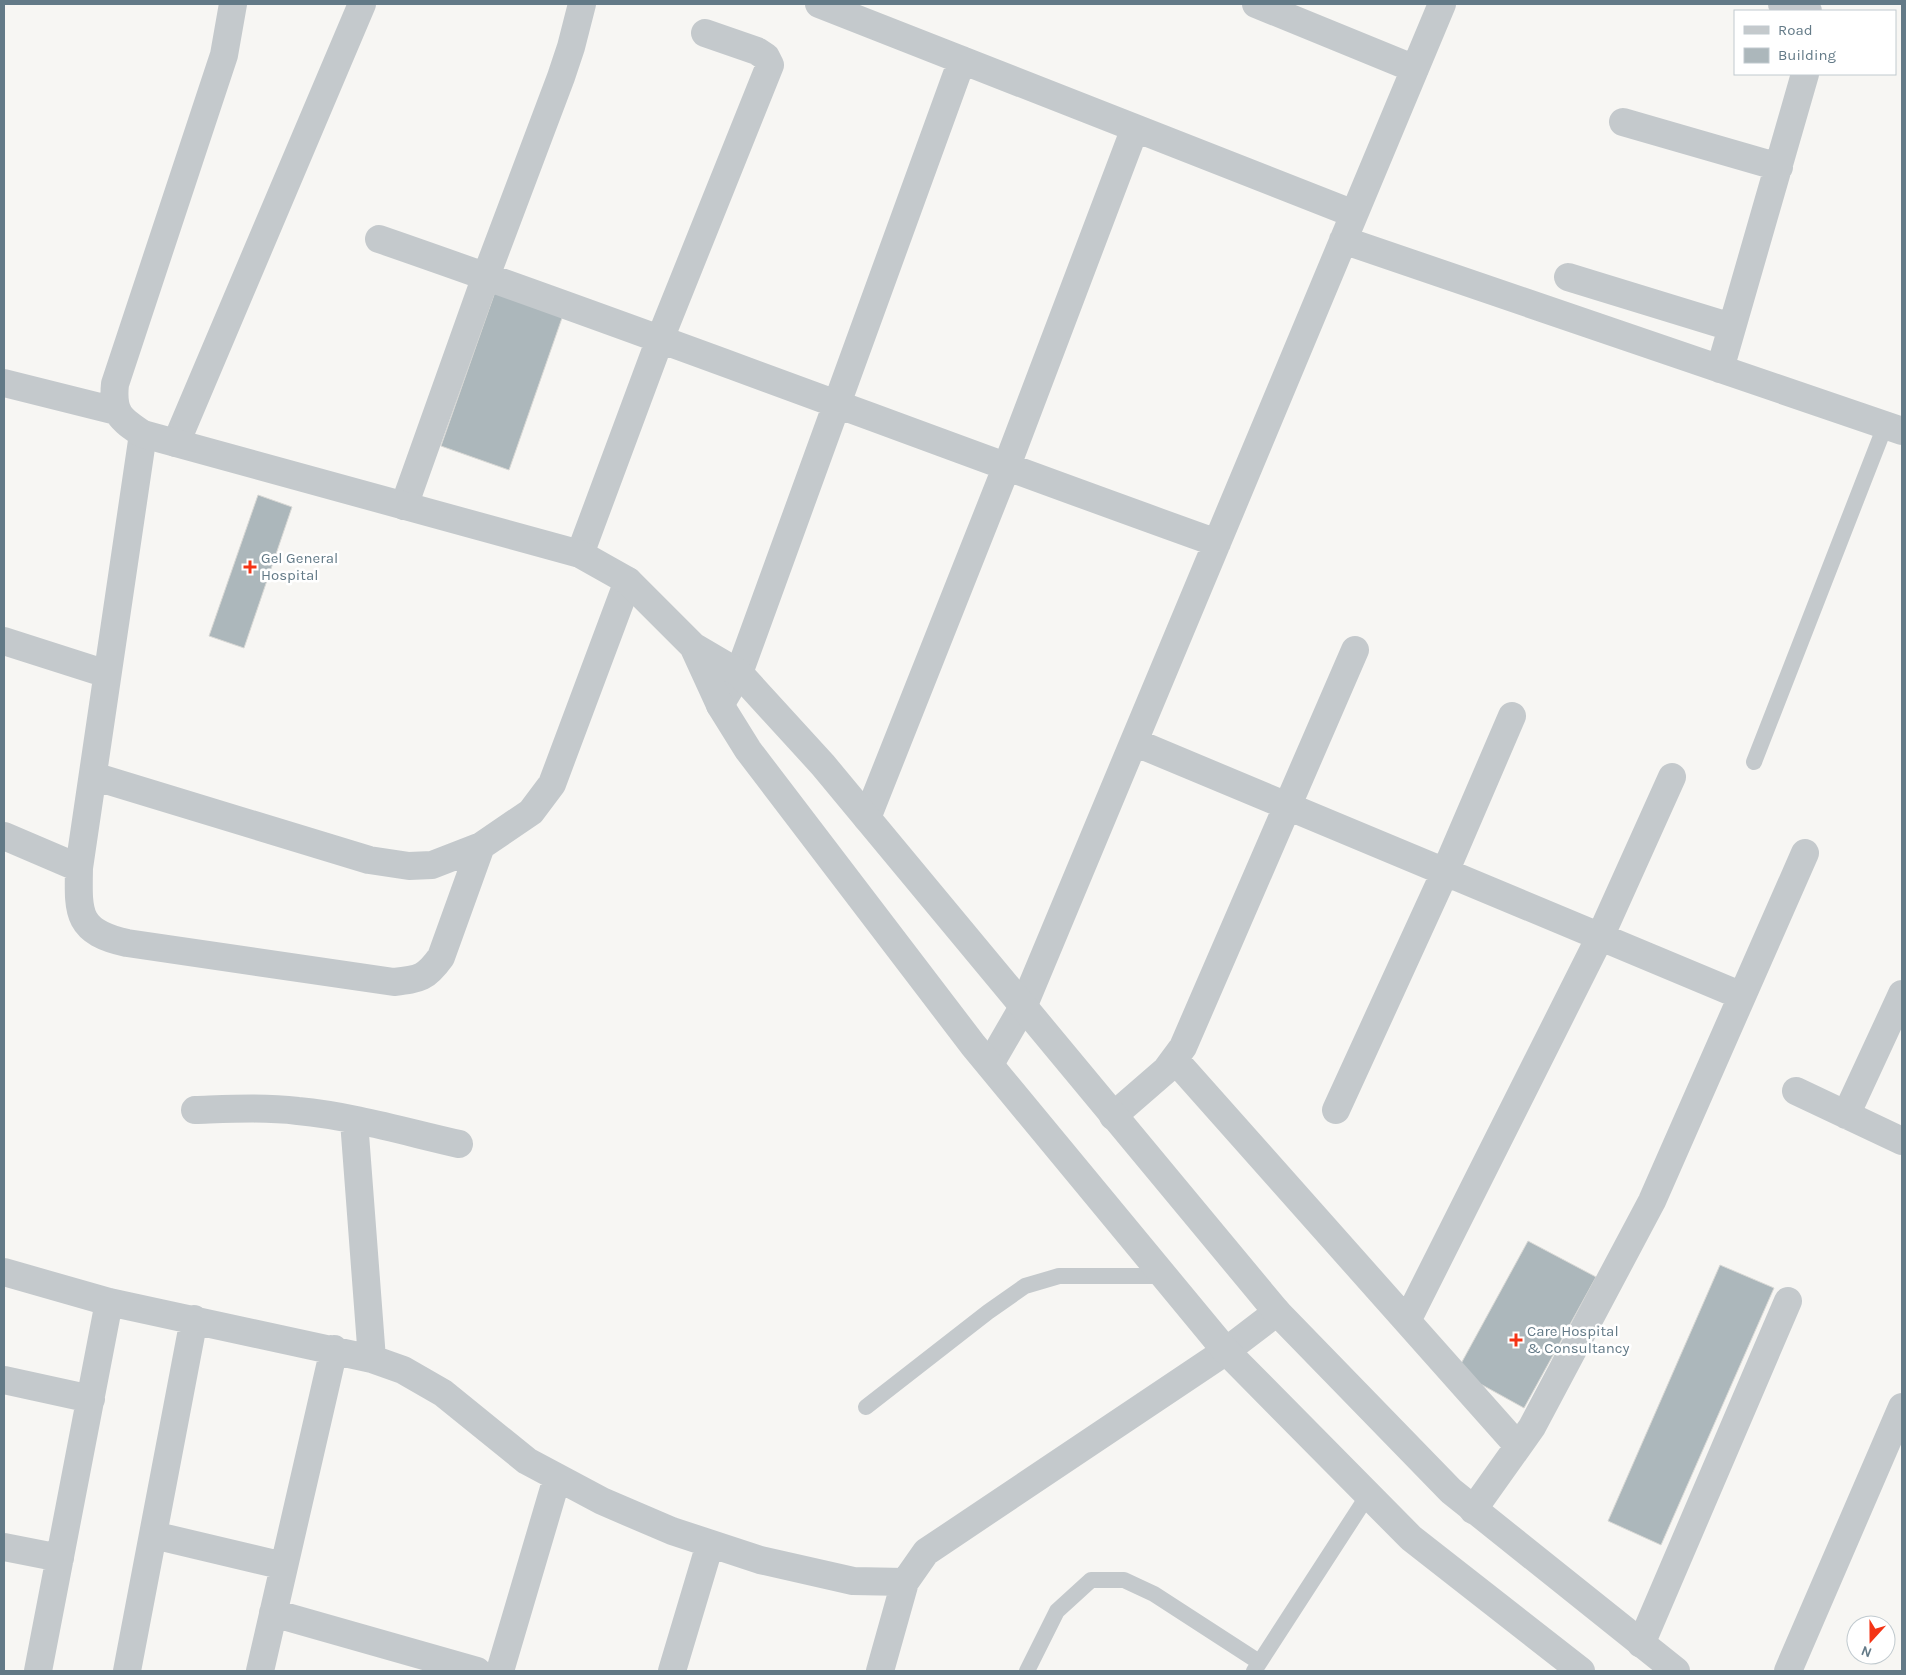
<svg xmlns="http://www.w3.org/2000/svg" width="1906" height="1675" font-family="Karla,sans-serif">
<rect width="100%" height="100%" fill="#f7f6f3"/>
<!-- building -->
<path fill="#acb7bb" stroke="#d8d8d5" d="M 495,292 L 563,315 L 509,470 L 441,446 Z
M 258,495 L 292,507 L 244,648 L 209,636 Z
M 1528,1241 L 1596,1277 L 1524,1408 L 1457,1371 Z
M 1720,1265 L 1774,1288 L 1661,1545 L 1608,1521 Z"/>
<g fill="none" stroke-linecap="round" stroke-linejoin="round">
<!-- service -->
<path stroke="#c4c9cc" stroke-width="16" d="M 1754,762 L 1885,426
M 866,1407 L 988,1312 L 1025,1286 L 1059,1276 L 1164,1276
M 1027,1671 L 1057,1611 L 1091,1580 L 1124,1580 L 1154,1594 L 1259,1662
M 1254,1671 L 1368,1495"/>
<!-- minor -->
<path stroke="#c4c9cc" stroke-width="28" d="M 819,4 L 1354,214
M 1256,4 L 1415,69
M 1782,4 L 1808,11
M 1623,122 L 1779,167
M 379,239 C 660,336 937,443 1217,543
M 1343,240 L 1902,431
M 1568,277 L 1731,327
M 1720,369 L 1805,74
M 143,434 L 79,868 C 78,914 77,932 127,943 L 394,982 C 420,979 426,978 441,957 L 481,846
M 176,443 L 362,4
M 404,506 L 486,276 L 561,77 L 571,47 L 582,4
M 580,554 L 660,339 L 770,65 L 766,57 L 757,51 L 705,33
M 4,641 L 107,674
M 720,705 L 739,673 L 962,60
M 1134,742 L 1742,996
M 93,776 L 369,860 L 409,866 L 432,865 L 481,846 L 531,812 L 552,784 L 628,581
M 867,818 L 1006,468 L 1135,128
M 4,836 L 79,868
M 1175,1060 L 1518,1446
M 990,1064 L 1023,1007 L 1442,4
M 1796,1091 L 1902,1141
M 195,1110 C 229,1109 264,1107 298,1111 C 352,1116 406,1132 459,1144
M 1336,1110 L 1445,872 L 1512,716
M 1846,1115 L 1902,994
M 1113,1116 L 1166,1070 L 1183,1047 L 1355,650
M 354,1121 L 372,1359
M 4,1272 L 109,1302 L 372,1359 L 403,1370 L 443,1393 L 527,1461 L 602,1501 L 672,1531 L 760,1560 L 853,1581 L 905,1582
M 1407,1321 L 1600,937 L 1672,777
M 4,1380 L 91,1399
M 1473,1510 L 1532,1427 L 1652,1201 L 1805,853
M 153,1535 L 284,1566
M 4,1547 L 60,1558
M 273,1613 L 477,1671
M 1641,1644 L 1788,1301
M 38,1671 L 109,1302
M 127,1671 L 194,1319
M 260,1671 L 334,1349
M 500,1671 L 557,1478
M 672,1671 L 710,1544
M 880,1671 L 905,1582 L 926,1552 L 1226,1351 L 1277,1312
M 1788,1671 L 1902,1407"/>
<!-- tertiary -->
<path stroke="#c4c9cc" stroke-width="28" d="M 233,4 L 224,55 L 115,384 C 112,413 120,419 143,434 L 580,554 L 628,581 L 693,646 L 739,673 L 823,765 L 1277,1312 L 1451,1491 L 1676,1671
M 4,383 L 116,411
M 693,646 L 720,705 L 748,750 L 973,1045 L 1226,1351 L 1411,1538 L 1581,1671"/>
</g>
<!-- markers -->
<g fill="#f43416" stroke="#fff" stroke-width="2">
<path d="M247.5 559.5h5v5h5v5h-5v5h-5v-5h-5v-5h5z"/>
<path d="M1513.5 1332.5h5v5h5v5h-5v5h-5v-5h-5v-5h5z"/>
</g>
<g text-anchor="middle" stroke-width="5" stroke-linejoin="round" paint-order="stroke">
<!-- poi labels -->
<g font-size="15" fill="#637a87" stroke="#fff" text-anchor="start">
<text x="261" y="563">Gel General<tspan x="261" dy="17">Hospital</tspan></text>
<text x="1527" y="1336">Care Hospital<tspan x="1527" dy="17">&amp; Consultancy</tspan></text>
</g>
</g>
<!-- border -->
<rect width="1906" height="1675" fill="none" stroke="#637a87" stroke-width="10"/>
<!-- legend -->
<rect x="1734" y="10" width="162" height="65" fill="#ffffff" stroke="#c1cacf"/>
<rect x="1744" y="26" width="25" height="8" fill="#c4c9cc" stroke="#c1cacf"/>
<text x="1778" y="35" font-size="15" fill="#637a87">Road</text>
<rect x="1744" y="48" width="25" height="15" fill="#acb7bb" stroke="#c1cacf"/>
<text x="1778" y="60" font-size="15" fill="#637a87">Building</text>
<!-- north arrow -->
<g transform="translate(1871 1640) rotate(201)"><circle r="24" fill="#ffffff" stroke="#c1cacf"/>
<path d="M0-4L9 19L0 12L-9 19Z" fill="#f43416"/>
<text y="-8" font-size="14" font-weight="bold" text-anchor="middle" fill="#637a87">N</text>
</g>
</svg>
